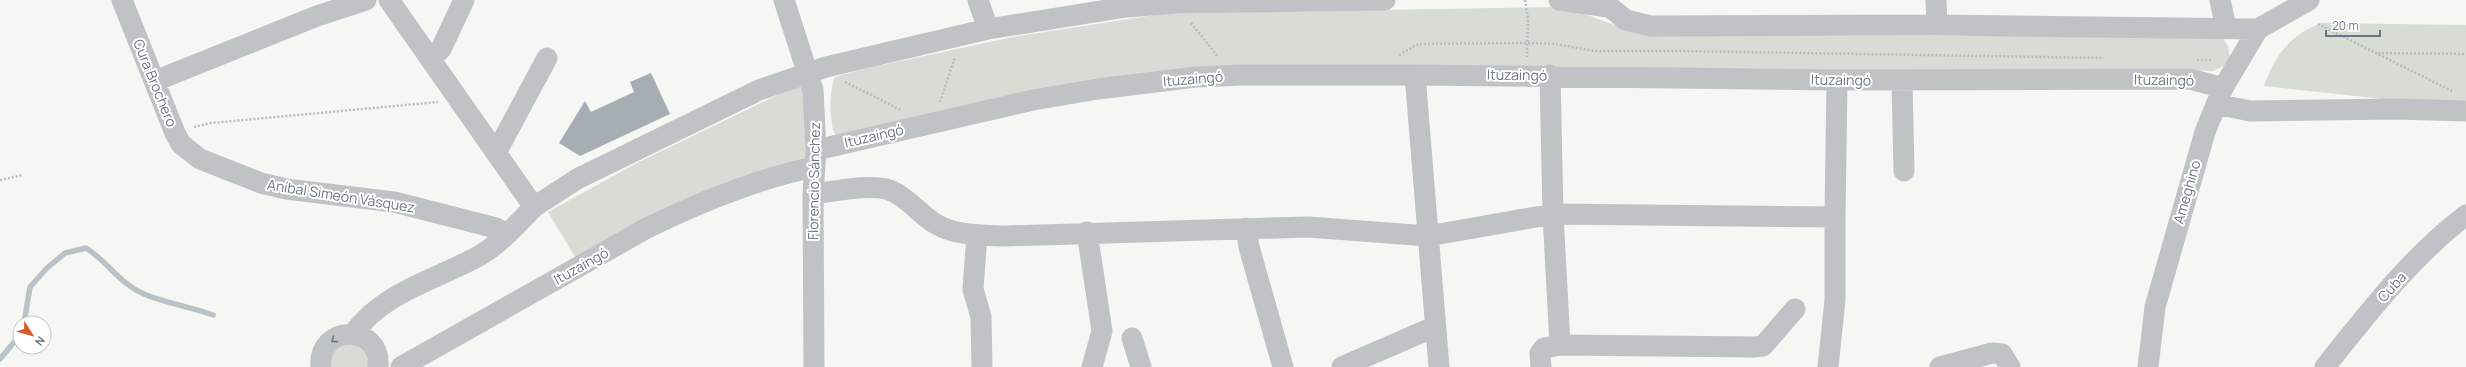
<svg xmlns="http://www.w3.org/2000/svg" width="2466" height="367" font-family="Manrope,sans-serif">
<rect width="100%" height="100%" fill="#f6f6f3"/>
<!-- green -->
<path fill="#d7dcd4" d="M 1558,7 C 1590,13 1618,29 1650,36 L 2215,36 L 2223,39 L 2228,46 L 2230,59 L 2226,65 L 2213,71 L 2167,69 L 2012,72 L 1305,67 L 836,136 C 829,127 829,87 835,77 L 868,68 L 1013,37 L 1161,14 Z
M 2321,23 L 2466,25 L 2466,102 L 2402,101 L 2264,86 C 2276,54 2289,36 2321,23 Z
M 798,85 L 808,90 L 805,158 L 762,173 L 577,260 L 548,212 L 637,163 Z
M 343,342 L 363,346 L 370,367 L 329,367 L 330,356 Z"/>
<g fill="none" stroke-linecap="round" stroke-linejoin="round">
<!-- stream -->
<path stroke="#b8c2c7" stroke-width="5.5" d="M 24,323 L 30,287 L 46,269 L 65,253 L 86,248 C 107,261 120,284 144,294 C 165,303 191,307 213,315
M 0,359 L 20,335"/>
</g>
<!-- building -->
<path fill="#a6adb3" d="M 651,73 L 670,114 L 580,156 L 559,143 L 585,101 L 591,112 L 634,92 L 630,82 Z"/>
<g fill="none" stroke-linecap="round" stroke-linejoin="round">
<!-- path -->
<path stroke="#b9bcbe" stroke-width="2.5" stroke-dasharray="2 2" stroke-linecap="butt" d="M 1525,0 L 1528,18 L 1527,57
M 1191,23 L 1218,57
M 2318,24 L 2452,91
M 2378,53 L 2466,54
M 1399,55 L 1418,44 L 1527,43 L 1556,44 L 1594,51 L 1680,51 L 2104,58
M 2197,60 L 2212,60
M 845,82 L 901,110
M 940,102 L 955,57
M 194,127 L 211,123 L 438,102
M 0,180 L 23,175"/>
<!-- minor -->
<path stroke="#bfc3c6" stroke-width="21" d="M 122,0 L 175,133 L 181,144 L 200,159 L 261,183 L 286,189 L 394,202 L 496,228 L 507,234
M 389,0 L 534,207 L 577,179 L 759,90 L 826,67 L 988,29 L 1126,7 L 1178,3 L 1385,0
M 784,0 L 813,90 L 816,150 L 813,194 L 814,367
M 978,0 L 988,29
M 1559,0 L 1608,7
M 1601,0 L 1626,20 L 1651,26 L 1937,25 L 2258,29 L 2309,0
M 1936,0 L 1937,25
M 2220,0 L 2226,28
M 430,59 L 441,49 L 464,0
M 1415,75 L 1439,367
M 1550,75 L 1553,214 L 1560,345 L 1754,347 L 1763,346 L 1795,309
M 155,81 L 317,16 L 366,0
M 1902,81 L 1904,171
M 2216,104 L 2250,111 L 2395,109 L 2466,111
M 816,150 L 1033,100 L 1098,89 L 1196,77 L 1244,75 L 1415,75 L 1837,80 L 2190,79 L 2223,88
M 496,153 L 547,58
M 813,194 C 833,192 866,184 886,189 C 905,194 919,214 936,224 C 956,236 983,235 1005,236 L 1308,227 L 1428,236 L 1553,214 L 1835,217 L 1837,80
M 1246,228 L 1249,247 L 1283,367
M 1087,232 L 1102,331 L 1092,367
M 977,235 L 973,289 L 981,317 L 982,367
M 353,334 C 383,292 435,280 479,256 C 500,244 517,224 534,207
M 1132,338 L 1141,367
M 321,367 C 317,324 382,323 378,367
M 401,367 L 647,228 C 700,202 756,179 814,167
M 1342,367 L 1434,327
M 1541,367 L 1540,353 L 1544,348 L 1560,345
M 1828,367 L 1835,300 L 1835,217
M 1940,367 L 1992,353 L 2002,354 L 2010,367
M 2148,367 L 2155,307 L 2205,132 L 2223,88 L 2258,29
M 2325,367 C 2368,313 2411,257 2466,215"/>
</g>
<!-- one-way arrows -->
<defs><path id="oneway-chevron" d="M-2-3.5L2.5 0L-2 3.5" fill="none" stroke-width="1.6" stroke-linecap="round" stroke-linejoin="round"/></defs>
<use stroke="#677582" href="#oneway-chevron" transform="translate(334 340) rotate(146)"/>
<g text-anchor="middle" stroke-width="4" stroke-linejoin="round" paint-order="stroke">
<!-- street labels -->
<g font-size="14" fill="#677582" stroke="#fff">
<text transform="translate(1517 75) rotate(1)" y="5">Ituzaingó</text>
<text transform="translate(1193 79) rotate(-5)" y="5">Ituzaingó</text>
<text transform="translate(1841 80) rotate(1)" y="5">Ituzaingó</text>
<text transform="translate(2164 80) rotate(1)" y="5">Ituzaingó</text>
<text transform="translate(155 83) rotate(68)" y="5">Cura Brochero</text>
<text transform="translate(874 136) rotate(-13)" y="5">Ituzaingó</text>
<text transform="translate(814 181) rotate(-89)" y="5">Florencio Sánchez</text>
<text transform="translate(2187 192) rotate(-74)" y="5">Ameghino</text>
<text transform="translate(341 196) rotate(9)" y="5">Aníbal Simeón Vásquez</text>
<text transform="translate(581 266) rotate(-29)" y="5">Ituzaingó</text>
<text transform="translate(2392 287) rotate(-47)" y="5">Cuba</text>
</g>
</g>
<!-- north arrow -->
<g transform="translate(32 335) rotate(127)"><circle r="19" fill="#ffffff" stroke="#c2c8cd"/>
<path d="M0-3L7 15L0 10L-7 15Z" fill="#d85a31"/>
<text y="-6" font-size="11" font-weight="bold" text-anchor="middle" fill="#677582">N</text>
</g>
<!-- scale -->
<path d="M2326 30v6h54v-6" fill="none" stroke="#677582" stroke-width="2"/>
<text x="2332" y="30" font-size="12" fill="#677582" stroke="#ffffff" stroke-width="3" paint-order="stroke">20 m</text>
</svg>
